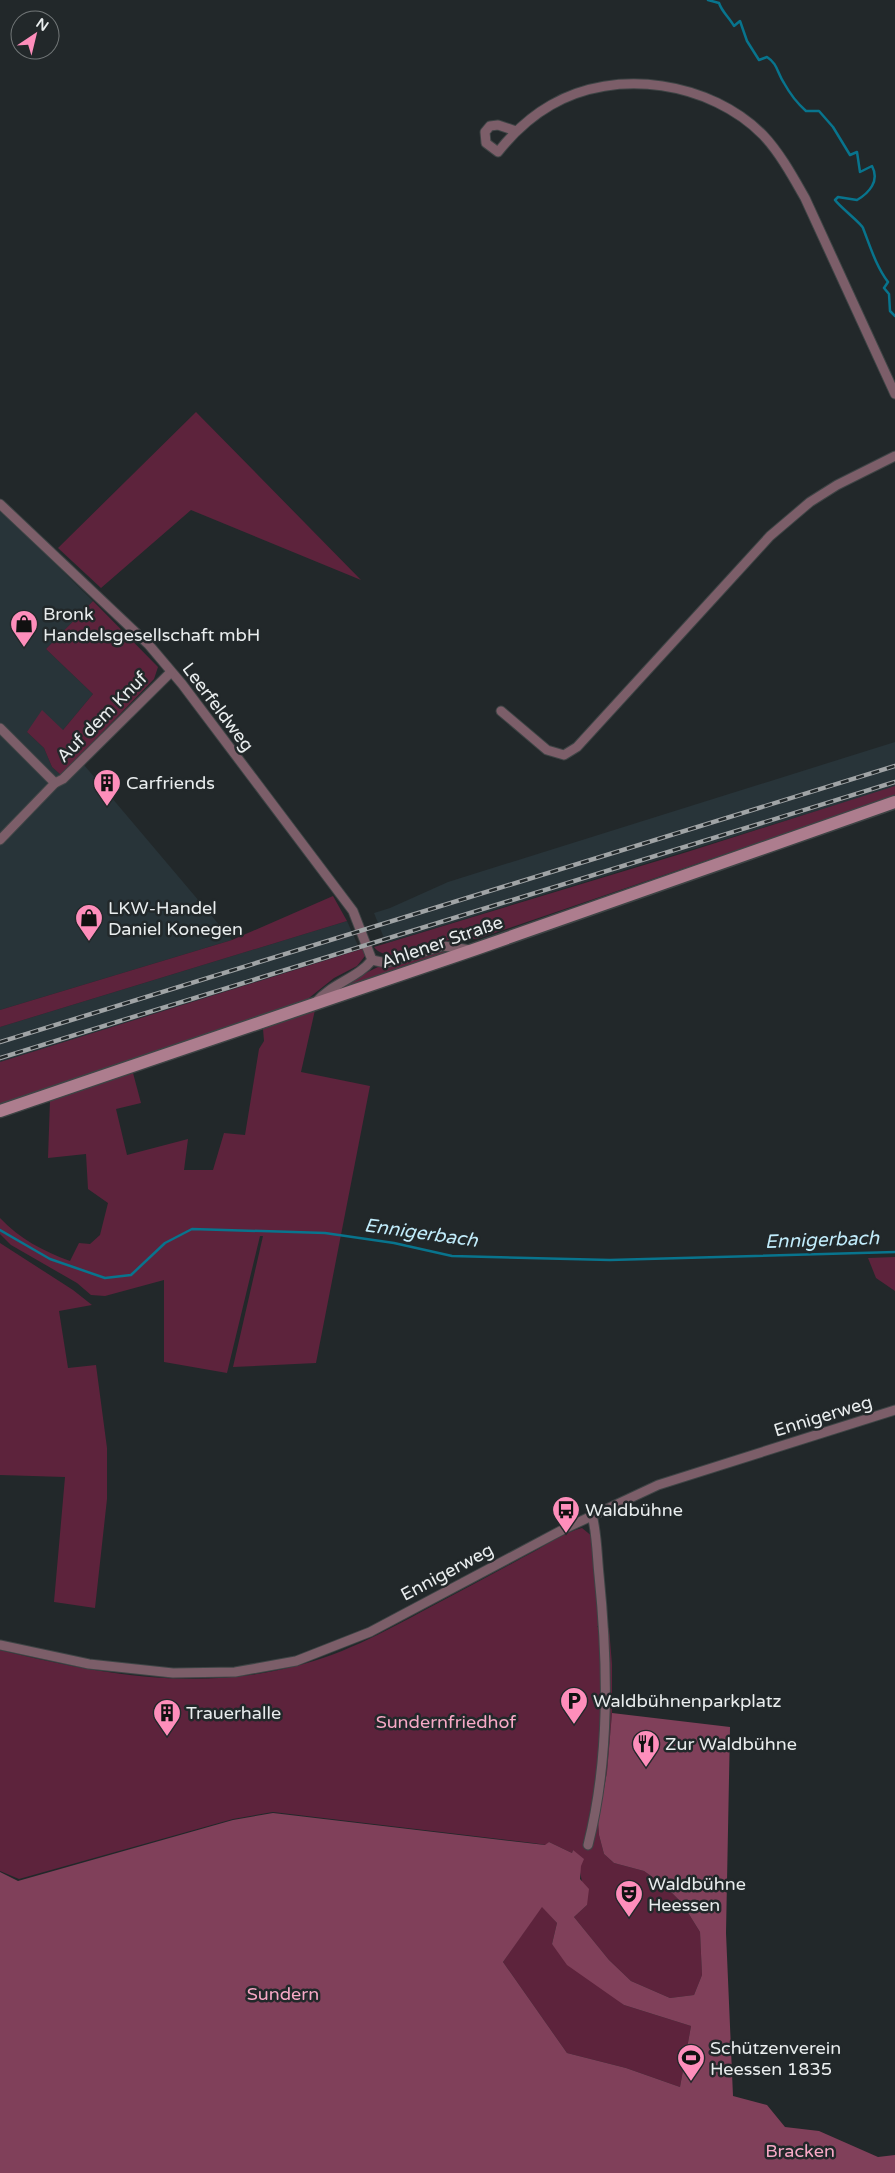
<svg xmlns="http://www.w3.org/2000/svg" width="895" height="2173" font-family="'Varela Round',sans-serif">
<style>
.built{fill:#283439}
.green{fill:#5d233c}
.forest{fill:#80405a;fill-rule:evenodd}
.lines{fill:none;stroke-linecap:round;stroke-linejoin:round}
.stream{stroke:#08748d;stroke-width:2.5}
.street-casing{stroke:#3e4445;stroke-width:11}
.secondary-casing{stroke:#3e4445;stroke-width:15}
.street{stroke:#7c5e69;stroke-width:9}
.secondary{stroke:#ad7d8e;stroke-width:12}
.rail-casing{stroke:#a0a4a6;stroke-width:4.5}
.rail{stroke:#22282a;stroke-width:2.5;stroke-dasharray:8;stroke-linecap:butt}
.labels{text-anchor:middle;dominant-baseline:central;stroke-width:5;stroke-linejoin:round;paint-order:stroke}
.poi-label{font-size:18px;fill:#e9edee;stroke:#22282a;text-anchor:start}
.street-label{font-size:18px;fill:#e9edee;stroke:#22282a}
.park-label{font-size:18px;fill:#f7a9c6;stroke:#22282a}
.water-label{font-size:19px;font-style:italic;fill:#c1ecfb;stroke:#22282a}
</style>
<rect width="100%" height="100%" fill="#22282a"/>
<g class="built">
<polygon points="0,509 93,601 46,649 93,694 63,730 27,732 44,748 52,767 60,774 84,765 232,940 0,1010"/>
<polygon points="895,742 895,787 386,943 374,913 390,908 448,882"/>
<polygon points="347,921 360,950 0,1062 0,1027"/>
</g>
<g class="green">
<polygon points="196,412 361,580 191,510 101,588 58,548"/>
<polygon points="93,601 158,667 154,679 61,775 52,767 44,748 27,732 42,710 63,730 93,694 46,649"/>
<path d="M895 786V796L477 939C469 939 460 938 453 939 432 943 389 967 374 947L687 852Z"/>
<polygon points="333,896 347,921 0,1027 0,1010 232,940"/>
<polygon points="365,948 365,956 357,966 334,978 304,1002 0,1105 0,1062"/>
<polygon points="444,949 457,951 334,993 335,988 378,967"/>
<path d="M315 1010 301 1072 370 1086 316 1363 233 1367 263 1236H260L227 1373 164 1362V1280L105 1296 91 1295 77 1283 11 1245 0 1234V1218C20 1239 43 1251 70 1261L79 1243 90 1244 100 1235 108 1203 88 1189 86 1154 48 1158 50 1100 133 1073 141 1103 116 1109 127 1155 188 1139 184 1170H213L224 1133 245 1135 259 1049 264 1041 263 1029Z"/>
<polygon points="0,1243 73,1290 92,1305 59,1311 68,1368 96,1365 107,1448 107,1499 95,1608 54,1602 65,1477 0,1475"/>
<polygon points="895,1257 895,1291 876,1278 868,1258"/>
<path d="M582 1528 593 1537 600 1623 597 1627 609 1628 612 1664V1713L607 1772 598 1821 599 1835 604 1854 614 1863 644 1871 665 1886 682 1903 700 1932 702 1975 694 1995 670 1998 631 1981 609 1960 574 1917 587 1905C582 1886 581 1868 573 1850L572 1853 549 1842 546 1845 533 1843 273 1812 233 1819 19 1879 0 1871V1650C98 1674 196 1692 296 1666 346 1654 393 1627 438 1603 470 1586 502 1569 535 1551 549 1543 566 1532 582 1528Z"/>
<polygon points="542,1906 557,1923 552,1944 624,2005 691,2026 680,2087 626,2068 567,2053 503,1962"/>
</g>
<path class="forest" d="M612 1713 730 1727 726 1933 733 2096 767 2105 785 2127 819 2131 878 2157 895 2155V2173H0V1872L18 1881 233 1820 273 1813 545 1845 549 1842 572 1853 573 1850 584 1859 581 1866 580 1879 589 1889 587 1905 574 1917 609 1960 631 1981 670 1998 694 1995 702 1975 700 1932 682 1903 665 1886 644 1871 614 1863 604 1854 599 1835 598 1821 607 1772ZM542 1907 557 1923 552 1944 567 1965 624 2005 691 2026 680 2087 626 2068 567 2053 503 1962Z"/>
<g class="lines">
<g class="stream">
<path d="M708 0 719 3C722 12 729 17 734 26L740 21 747 41 759 60 767 57C778 64 777 73 784 83 790 94 797 103 806 111H819L833 127 850 155 857 152 860 172 872 166C880 181 869 193 857 200L838 197 835 200C840 207 862 224 863 228 870 246 876 266 888 282L884 288 889 294 890 311 895 316"/>
<polyline points="0,1230 50,1259 105,1278 131,1275 165,1243 192,1229 325,1233 394,1243 452,1256 610,1260 895,1252"/>
</g>
<defs>
<g id="street">
<path d="M516 131 498 125 490 126 485 132 486 143 498 152C513 133 530 117 551 105 616 67 711 82 763 135 780 153 793 177 805 198L895 394"/>
<polyline points="0,504 149,645 182,684 353,911 372,960"/>
<polyline points="501,711 547,750 564,755 577,747 770,536 810,502 837,485 895,456"/>
<polyline points="0,728 55,783"/>
<polyline points="0,840 55,783 63,779 171,672"/>
<polyline points="372,960 386,963 443,946 471,950"/>
<path d="M315 1003C332 983 358 978 372 960"/>
<polyline points="0,1645 89,1664 173,1673 235,1672 296,1661 370,1632 564,1529 658,1485 895,1410"/>
<path d="M588 1845C610 1758 608 1664 599 1575 597 1556 597 1534 592 1515"/>
</g>
<polyline id="secondary" points="0,1111 473,950 895,802"/>
</defs>
<use href="#street" class="street-casing"/>
<use href="#secondary" class="secondary-casing"/>
<use href="#street" class="street"/>
<use href="#secondary" class="secondary"/>
<defs>
<g id="rail">
<polyline points="0,1042 895,766"/>
<polyline points="0,1058 895,782"/>
</g>
</defs>
<use href="#rail" class="rail-casing"/>
<use href="#rail" class="rail"/>
</g>
<defs>
<symbol id="shop-pin" viewBox="-11 -11 22 30"><path d="M0 17L-7.5 6A9.5 9.5 0 1 1 7.5 6Z" fill="#fe8ebb" stroke="#22282a"/><path d="M-5-2.5h2.3a2.7 3.5 0 0 1 5.4 0H5L5.5 6h-11ZM-1.5-2.5h3a1.5 2.3 0 0 0-3 0Z" fill="#111"/></symbol>
<symbol id="building-pin" viewBox="-11 -11 22 30"><path d="M0 17L-7.5 6A9.5 9.5 0 1 1 7.5 6Z" fill="#fe8ebb" stroke="#22282a"/><path d="M-4-6H4V6H1V3H-1V6H-4ZM-2.5-4.3h1.7v1.8h-1.7ZM.8-4.3h1.7v1.8H.8ZM-2.5-1h1.7V.8h-1.7ZM.8-1h1.7V.8H.8Z" fill="#111"/></symbol>
<symbol id="bus-pin" viewBox="-11 -11 22 30"><path d="M0 17L-7.5 6A9.5 9.5 0 1 1 7.5 6Z" fill="#fe8ebb" stroke="#22282a"/><path d="M-5-6H5V4H4V6H2V4H-2V6H-4V4H-5ZM-3.5-4V0h7V-4ZM-3.5 1.2v1.5H-2V1.2ZM2 1.2v1.5H3.5V1.2Z" fill="#111"/></symbol>
<symbol id="parking-pin" viewBox="-11 -11 22 30"><path d="M0 17L-7.5 6A9.5 9.5 0 1 1 7.5 6Z" fill="#fe8ebb" stroke="#22282a"/><path d="M-3.5-5.5H1a3.5 3.5 0 0 1 0 7H-1V5.5H-3.5ZM-1-3.4V-.6H.8a1.4 1.4 0 0 0 0-2.8Z" fill="#111"/></symbol>
<symbol id="restaurant-pin" viewBox="-11 -11 22 30"><path d="M0 17L-7.5 6A9.5 9.5 0 1 1 7.5 6Z" fill="#fe8ebb" stroke="#22282a"/><path d="M-5-6h1v4h1v-4h1v4h1v-4h1v5L-1.5 .5V6h-2V.5L-5-1ZM5-6V6H3V1.5H1.5Q1.5-4 5-6Z" fill="#111"/></symbol>
<symbol id="theatre-pin" viewBox="-11 -11 22 30"><path d="M0 17L-7.5 6A9.5 9.5 0 1 1 7.5 6Z" fill="#fe8ebb" stroke="#22282a"/><path d="M-5-5.5Q0-4 5-5.5V0Q5 5 0 6Q-5 5-5 0ZM-3.3-2.5H-1v1.5H-3.3ZM1-2.5H3.3v1.5H1ZM-2.8 1Q0 5.5 2.8 1Z" fill="#111"/></symbol>
<symbol id="stadium-pin" viewBox="-11 -11 22 30"><path d="M0 17L-7.5 6A9.5 9.5 0 1 1 7.5 6Z" fill="#fe8ebb" stroke="#22282a"/><path d="M0-5a6.5 5 0 1 0 0 10a6.5 5 0 1 0 0-10ZM-3.5-1.8h7v3.6h-7Z" fill="#111"/></symbol>
</defs>
<g fill-rule="evenodd">
<use href="#shop-pin" x="8" y="608" width="32" height="43"/>
<use href="#building-pin" x="91" y="767" width="32" height="43"/>
<use href="#shop-pin" x="73" y="902" width="32" height="43"/>
<use href="#bus-pin" x="550" y="1494" width="32" height="43"/>
<use href="#parking-pin" x="558" y="1685" width="32" height="43"/>
<use href="#building-pin" x="151" y="1697" width="32" height="43"/>
<use href="#restaurant-pin" x="630" y="1728" width="32" height="43"/>
<use href="#theatre-pin" x="613" y="1878" width="32" height="43"/>
<use href="#stadium-pin" x="675" y="2042" width="32" height="43"/>
</g>
<g class="labels">
<g class="poi-label">
<text x="43" y="614">Bronk<tspan x="43" dy="21">Handelsgesellschaft mbH</tspan></text>
<text x="126" y="783">Carfriends</text>
<text x="108" y="908">LKW-Handel<tspan x="108" dy="21">Daniel Konegen</tspan></text>
<text x="585" y="1510">Waldbühne</text>
<text x="593" y="1701">Waldbühnenparkplatz</text>
<text x="186" y="1713">Trauerhalle</text>
<text x="665" y="1744">Zur Waldbühne</text>
<text x="648" y="1884">Waldbühne<tspan x="648" dy="21">Heessen</tspan></text>
<text x="710" y="2048">Schützenverein<tspan x="710" dy="21">Heessen 1835</tspan></text>
</g>
<g class="street-label">
<text transform="translate(218 707) rotate(53)">Leerfeldweg</text>
<text transform="translate(102 717) rotate(-45)">Auf dem Knuf</text>
<text transform="translate(442 942) rotate(-19)">Ahlener Straße</text>
<text transform="translate(823 1416) rotate(-17)">Ennigerweg</text>
<text transform="translate(447 1572) rotate(-28)">Ennigerweg</text>
</g>
<g class="park-label">
<text x="446" y="1722">Sundernfriedhof</text>
<text x="283" y="1994">Sundern</text>
<text x="800" y="2151">Bracken</text>
</g>
<g class="water-label">
<text transform="translate(421 1233) rotate(8)">Ennigerbach</text>
<text transform="translate(822 1240) rotate(-2)">Ennigerbach</text>
</g>
</g>
<g transform="translate(35 35) rotate(35)"><circle r="24" fill="#22282a" stroke="#727778"/>
<path d="M0-4L9 19L0 12L-9 19Z" fill="#fe8ebb"/>
<text y="-8" font-size="14" font-weight="bold" text-anchor="middle" fill="#e9edee">N</text>
</g>
</svg>
